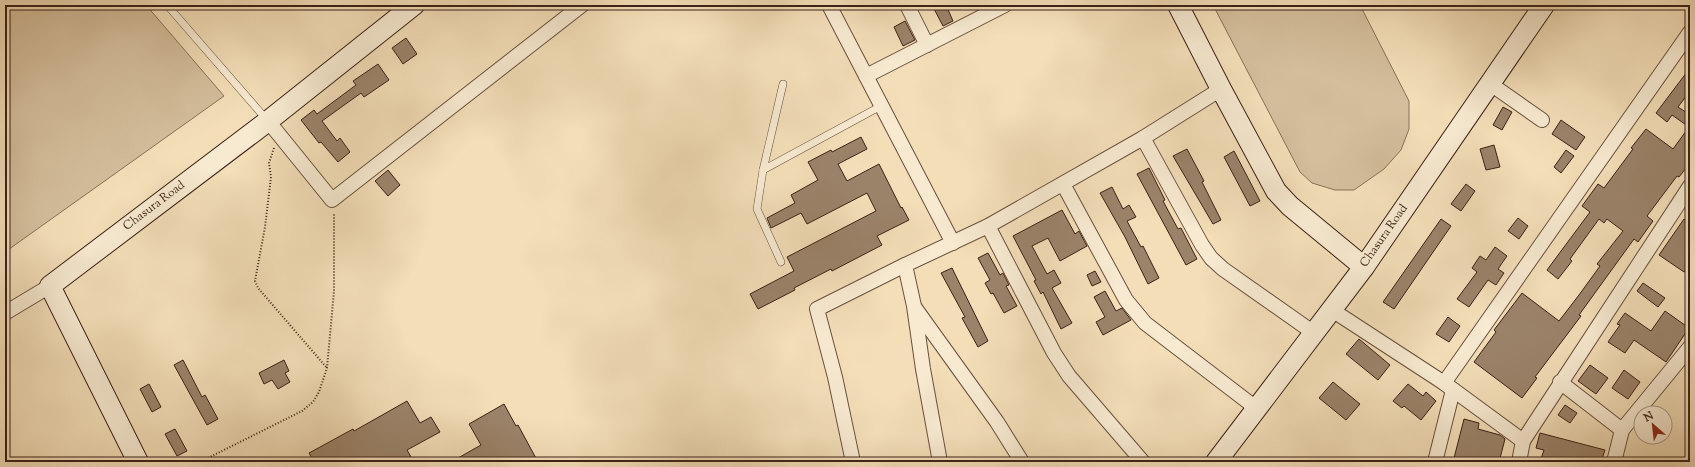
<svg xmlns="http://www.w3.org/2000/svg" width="1695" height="467" font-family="'Sorts Mill Goudy',serif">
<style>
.green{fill:#d4be9c;stroke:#887059}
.building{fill:#9b836a;stroke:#3c2116}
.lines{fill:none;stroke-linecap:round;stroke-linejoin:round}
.lane-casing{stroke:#6a503e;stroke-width:8}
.street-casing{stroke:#6a503e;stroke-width:16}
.secondary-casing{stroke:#3c2116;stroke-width:22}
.path{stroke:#3c2116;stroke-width:2;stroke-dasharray:1 2;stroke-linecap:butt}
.lane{stroke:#f7ead1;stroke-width:7}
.street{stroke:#f7ead1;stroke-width:14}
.secondary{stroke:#f7ead1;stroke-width:20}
.labels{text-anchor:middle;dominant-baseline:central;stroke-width:3;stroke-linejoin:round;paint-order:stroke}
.street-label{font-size:12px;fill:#3c2116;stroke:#f7ead1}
</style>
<rect width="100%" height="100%" fill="#f3deb8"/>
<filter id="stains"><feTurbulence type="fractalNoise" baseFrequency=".005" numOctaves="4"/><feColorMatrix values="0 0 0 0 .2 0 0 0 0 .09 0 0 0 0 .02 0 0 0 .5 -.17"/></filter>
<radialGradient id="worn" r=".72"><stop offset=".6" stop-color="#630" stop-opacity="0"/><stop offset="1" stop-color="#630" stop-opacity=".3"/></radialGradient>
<g class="green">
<polygon points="5,5 146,5 224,96 5,252"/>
<polygon points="1213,5 1360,5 1409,101 1409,129 1401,150 1384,169 1354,190 1335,190 1312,183 1300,172"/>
</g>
<g class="building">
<polygon points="932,5 946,5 953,21 943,26"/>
<polygon points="905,21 915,40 903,46 894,27"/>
<polygon points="406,38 417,54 403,64 392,48"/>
<polygon points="378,64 389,80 364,97 361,93 322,121 337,141 340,138 350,152 338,162 321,142 319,143 301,120 314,110 317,114 356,85 353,81"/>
<polygon points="1690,68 1690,91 1678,107 1690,115 1690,163 1679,177 1677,176 1647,216 1653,221 1638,242 1634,239 1579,315 1581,316 1535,377 1537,378 1522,398 1474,362 1496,332 1494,330 1522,293 1559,321 1579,295 1600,266 1597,264 1623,231 1607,219 1604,223 1599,219 1570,259 1572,261 1558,279 1547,270 1590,212 1582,206 1598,184 1604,188 1633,149 1631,148 1646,129 1673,149 1689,127 1672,115 1667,122 1656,113"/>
<polygon points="1503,107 1512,112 1502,130 1493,125"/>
<polygon points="1561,120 1585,137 1576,150 1552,134"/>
<polygon points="861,137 867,149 838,164 847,181 879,164 901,208 902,207 909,220 877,236 882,245 832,271 831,269 794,288 795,290 758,309 750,294 794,271 787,257 876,211 867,193 807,224 801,213 771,228 767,218 795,203 791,195 818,180 808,162 831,150 832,152"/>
<polygon points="1494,145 1500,167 1486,170 1480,149"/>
<polygon points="1187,149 1204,181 1202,182 1221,220 1213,224 1173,156"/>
<polygon points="1566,150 1574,156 1561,173 1554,167"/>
<polygon points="1234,151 1260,201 1250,206 1224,157"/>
<polygon points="1149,168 1165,200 1163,201 1178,229 1181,228 1197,259 1186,265 1137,174"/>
<polygon points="388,170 400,185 388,196 375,181"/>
<polygon points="1466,184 1475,191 1461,211 1451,204"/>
<polygon points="1112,187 1123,209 1129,205 1136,217 1127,221 1141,247 1143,246 1159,278 1148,284 1125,237 1100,193"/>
<polygon points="1062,210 1075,234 1079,231 1087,246 1060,261 1048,238 1032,246 1047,274 1054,270 1061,283 1052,288 1072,323 1061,329 1043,292 1041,294 1034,281 1036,280 1013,236"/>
<polygon points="1518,218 1528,226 1519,239 1508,231"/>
<polygon points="1441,219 1451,226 1394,309 1383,302"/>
<polygon points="1684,219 1690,223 1690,263 1684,272 1659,255"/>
<polygon points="1495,247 1507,256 1498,269 1504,273 1496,285 1488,280 1469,307 1457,299 1477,272 1472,268 1480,256 1486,260"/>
<polygon points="988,253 1000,275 1003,273 1009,285 1006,286 1017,306 1004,313 993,293 991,294 985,283 990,280 978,258"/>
<polygon points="952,268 988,341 978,347 962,318 965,317 941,273"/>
<polygon points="1095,271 1101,282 1092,286 1087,275"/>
<polygon points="1643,283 1665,298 1658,307 1637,291"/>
<polygon points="1105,291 1116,311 1122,308 1131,320 1103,335 1096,322 1105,317 1094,297"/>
<polygon points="1665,311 1689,328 1666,362 1634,340 1625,353 1608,342 1620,325 1617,324 1625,313 1651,331"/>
<polygon points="1448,317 1460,326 1449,342 1436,334"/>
<polygon points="1359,339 1390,365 1378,380 1346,354"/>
<polygon points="183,360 202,397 205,395 218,419 207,425 174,365"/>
<polygon points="284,360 289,371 285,373 290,382 278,389 272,380 264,384 259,373"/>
<polygon points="1590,365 1608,378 1596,394 1578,381"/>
<polygon points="1624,370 1640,382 1628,399 1612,388"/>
<polygon points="1333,382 1360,404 1346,420 1319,398"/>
<polygon points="149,384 161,407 152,412 140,389"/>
<polygon points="1408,384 1423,396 1426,392 1436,401 1421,420 1404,406 1402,408 1393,401"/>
<polygon points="407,401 420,423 431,417 440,432 407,450 414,462 314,462 309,453 353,429 354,431"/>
<polygon points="504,404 516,426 518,425 538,462 451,462 481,445 469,424"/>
<polygon points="1565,405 1577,413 1570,423 1558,415"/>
<polygon points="1464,419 1479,423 1478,429 1500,435 1505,439 1499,462 1481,462 1472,460 1471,462 1453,462"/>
<polygon points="175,429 187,451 177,456 165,434"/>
<polygon points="1540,433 1605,450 1601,462 1540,462 1544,450 1536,448"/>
</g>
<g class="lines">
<defs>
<g id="lane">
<polyline points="167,5 267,120"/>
<polyline points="763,170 881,106"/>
<polyline points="781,262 757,209 763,170 783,84"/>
</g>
<g id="street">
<polyline points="829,5 953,243"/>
<polyline points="907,5 927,45"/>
<polyline points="866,76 1005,5"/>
<polyline points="1489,83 1542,120"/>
<polyline points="268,121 332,200 582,5"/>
<polyline points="1143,138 1202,245 1211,258 1223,269 1314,333"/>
<polyline points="1063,184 1126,300 1145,323 1256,408"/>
<polyline points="988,226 1054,353 1069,376 1143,462"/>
<polyline points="915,308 997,422 1022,462"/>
<polyline points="1332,310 1444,383 1523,441 1690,186"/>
<polyline points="5,313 50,286"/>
<polyline points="1560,382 1622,430 1690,347"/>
<polyline points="1444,383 1690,32"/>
<polyline points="853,462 835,377 817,309 905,265"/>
<polyline points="940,462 923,369 914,306 905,265 988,226 1143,138 1221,89"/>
<polyline points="1435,462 1453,390"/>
<polyline points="1519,462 1523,441"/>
<polyline points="1614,462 1622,430"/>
</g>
<g id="secondary">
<polyline points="1178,5 1221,89 1276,191 1290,206 1364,267"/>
<polyline points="138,462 50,286 268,121 414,5"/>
<polyline points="1216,462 1364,267 1544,5"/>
</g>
</defs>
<use href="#lane" class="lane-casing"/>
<use href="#street" class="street-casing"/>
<use href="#secondary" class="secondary-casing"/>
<g class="path">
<polyline points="274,148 269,163 271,177 265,227 255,281 258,288 327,368"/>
<polyline points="200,462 302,411 313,402 319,392 327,368 334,291 334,213"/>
</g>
<use href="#lane" class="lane"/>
<use href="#street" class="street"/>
<use href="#secondary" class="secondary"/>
</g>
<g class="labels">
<g class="street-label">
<text transform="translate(154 206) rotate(-37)">Chasura Road</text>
<text transform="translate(1384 236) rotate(-55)">Chasura Road</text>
</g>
</g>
<rect width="1695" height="467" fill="none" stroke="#f3deb8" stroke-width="20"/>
<rect x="6" y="6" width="1683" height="455" fill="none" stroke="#3c2116" stroke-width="2"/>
<rect x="10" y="10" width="1675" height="447" fill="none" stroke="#3c2116"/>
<g transform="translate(1653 425) rotate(332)"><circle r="19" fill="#f7ead1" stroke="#ac9a86"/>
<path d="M0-3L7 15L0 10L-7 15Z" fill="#8f2418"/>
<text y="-6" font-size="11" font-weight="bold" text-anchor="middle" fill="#3c2116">N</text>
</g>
<rect width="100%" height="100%" filter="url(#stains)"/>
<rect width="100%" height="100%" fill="url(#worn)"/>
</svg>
